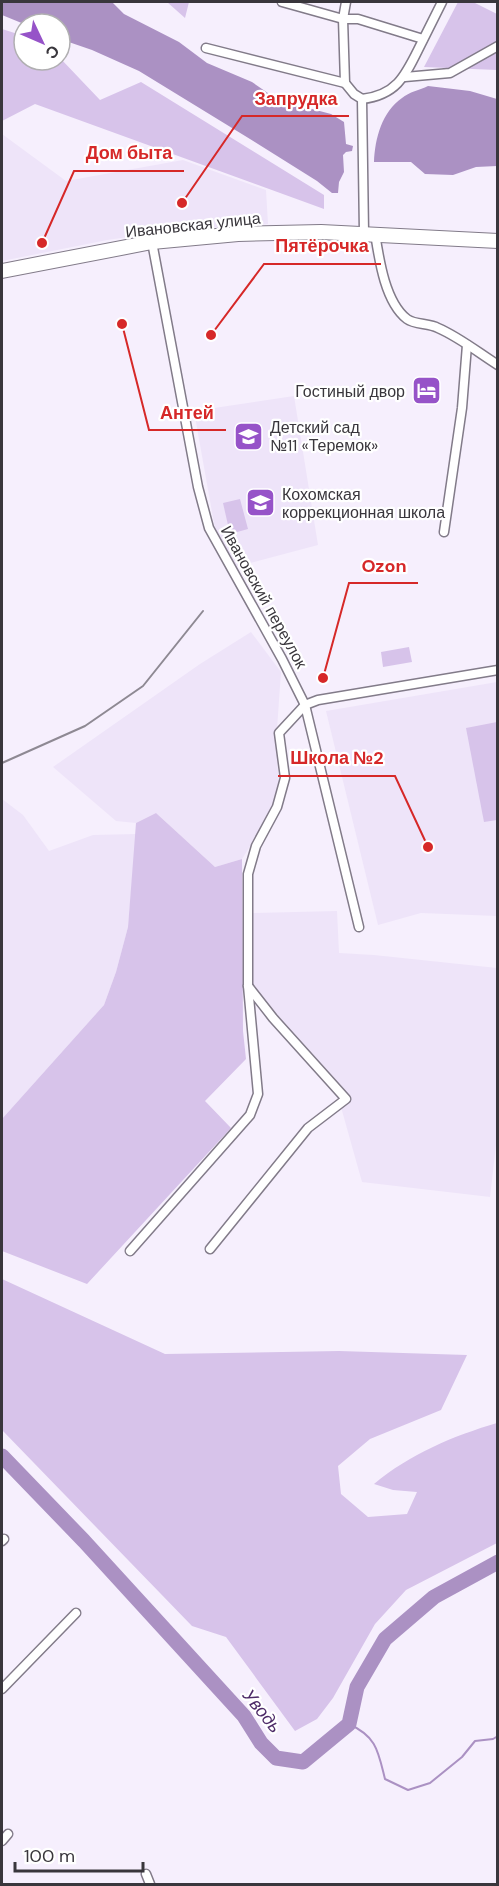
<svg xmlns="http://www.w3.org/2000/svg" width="499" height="1886" font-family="'DM Sans',sans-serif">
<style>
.built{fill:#eee4f9}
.green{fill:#d7c3ea}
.water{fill:#ab91c3}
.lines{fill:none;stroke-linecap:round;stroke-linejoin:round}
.stream{stroke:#ab91c3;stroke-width:2}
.river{stroke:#ab91c3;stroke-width:15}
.street-casing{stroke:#827b89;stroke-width:11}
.primary-casing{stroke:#827b89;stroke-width:16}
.street{stroke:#fff;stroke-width:8}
.primary{stroke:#fff;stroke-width:14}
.rail{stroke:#8e8993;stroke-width:2}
.labels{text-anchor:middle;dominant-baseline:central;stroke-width:4.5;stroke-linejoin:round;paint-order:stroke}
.street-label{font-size:16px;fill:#39363c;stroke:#fff}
.poi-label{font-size:16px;fill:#39363c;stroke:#fff;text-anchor:start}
.water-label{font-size:18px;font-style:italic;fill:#4d2a68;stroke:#fff}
.leader{fill:none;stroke:#d62828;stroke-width:2}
.callout-dot{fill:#d62828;stroke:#fff;stroke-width:2}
.callout-label{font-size:18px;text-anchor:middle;font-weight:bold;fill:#d62828;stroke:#fff;stroke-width:4.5;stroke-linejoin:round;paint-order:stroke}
</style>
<rect width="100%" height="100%" fill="#f6effd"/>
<g class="built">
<polygon points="2,134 66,181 183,160 266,190 268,224 179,230 107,240 2,261"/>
<polygon points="294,396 318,545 235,567 215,529 194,411"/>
<polygon points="251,632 281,672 276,743 279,785 269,816 242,859 215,867 156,813 136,823 116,821 53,767 200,664"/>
<polygon points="497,682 497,916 421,913 378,925 326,711"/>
<polygon points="2,799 23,815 49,851 93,835 136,834 128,927 116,972 104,1005 2,1119"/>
<polygon points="337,911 339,953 374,955 497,968 498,1128 490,1197 362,1182 339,1100 261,1008 252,984 252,913"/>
</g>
<g class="green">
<polygon points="167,2 189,2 185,18"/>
<polygon points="458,2 473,2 497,14 497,70 424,67"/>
<polygon points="2,29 24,36 24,60 60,60 60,58 100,100 141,82 324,195 324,209 35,104 2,121"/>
<polygon points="240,499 248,529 230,534 223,503"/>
<polygon points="409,647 412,662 383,667 381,652"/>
<polygon points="497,722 497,820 484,822 466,728"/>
<polygon points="156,813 215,867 242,859 243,1031 246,1059 205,1101 231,1128 87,1284 2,1251 2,1119 104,1005 116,972 128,927 136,823"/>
<path d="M2 1279 165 1354 339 1351 467 1355 441 1410 370 1439 338 1466 341 1494 368 1517 407 1514 417 1492 393 1490 374 1484C410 1454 453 1436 497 1423V1543L406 1590 375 1624 333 1698 317 1719 295 1731 226 1637 192 1626 2 1430Z"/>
</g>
<g class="water">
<polygon points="2,2 112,2 124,14 179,42 207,63 252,82 278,100 331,114 344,122 346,144 353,146 352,151 346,152 343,155 344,172 339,182 338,193 332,193 317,181 250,139 139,71 92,50 60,39 60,24 24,24 2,15"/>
<path d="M428 86 470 91 497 99V166L476 167 453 175 425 174 411 162H374C375 138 382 112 402 98 409 92 420 90 428 86Z"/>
</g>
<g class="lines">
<path class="stream" d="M349 1724C377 1737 378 1751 385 1779L408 1790 430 1783 462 1757 475 1741 493 1739 498 1736"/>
<polyline class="river" points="2,1456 84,1541 244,1716 261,1743 276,1758 303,1762 349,1724 357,1687 385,1639 434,1597 498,1562"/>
<defs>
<g id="street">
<polyline points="282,2 343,19 358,19 423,39"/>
<polyline points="346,2 343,19 345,83 354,94 362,99 364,233"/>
<polyline points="206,48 345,83"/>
<polyline points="405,77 450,73 498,46"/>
<path d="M362 99C398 95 406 74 421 44 428 30 435 16 442 2"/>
<path d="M375 233C379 259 385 302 407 319 415 325 429 323 438 328 459 337 479 353 498 365"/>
<polyline points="152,242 198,487 209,528 282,659 305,705 359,927"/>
<polyline points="444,532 462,408 467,345"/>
<polyline points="210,1249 308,1128 346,1099 273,1018 248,986"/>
<polyline points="130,1251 250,1115 258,1094 248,986 248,874 256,846 277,807 285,778 279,733 305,705 318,700 498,670"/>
<polyline points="2,1541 4,1539"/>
<polyline points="2,1689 76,1613"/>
<polyline points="2,1841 8,1834"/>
<polyline points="146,1874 150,1884"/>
</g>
<polyline id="primary" points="2,271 152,242 238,234 321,232 498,241"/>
</defs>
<use href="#street" class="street-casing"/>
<use href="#primary" class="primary-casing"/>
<use href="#street" class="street"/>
<use href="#primary" class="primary"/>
<polyline class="rail" points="2,763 85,726 143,686 203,611"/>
</g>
<defs>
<symbol id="hotel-square" viewBox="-11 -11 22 22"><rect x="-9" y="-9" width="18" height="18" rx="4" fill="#9653c8" stroke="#fff"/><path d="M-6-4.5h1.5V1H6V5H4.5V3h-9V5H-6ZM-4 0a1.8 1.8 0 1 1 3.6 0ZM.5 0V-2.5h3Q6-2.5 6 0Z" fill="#fff"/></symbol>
<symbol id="school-square" viewBox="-11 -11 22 22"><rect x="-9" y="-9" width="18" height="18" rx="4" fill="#9653c8" stroke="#fff"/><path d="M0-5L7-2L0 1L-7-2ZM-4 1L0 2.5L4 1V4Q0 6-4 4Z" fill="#fff"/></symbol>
</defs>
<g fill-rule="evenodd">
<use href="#hotel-square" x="410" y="374" width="33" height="33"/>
<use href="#school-square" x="232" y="420" width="33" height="33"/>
<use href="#school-square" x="244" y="486" width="33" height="33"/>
</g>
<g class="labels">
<g class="street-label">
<text transform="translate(193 225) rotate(-6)">Ивановская улица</text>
<text transform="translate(264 597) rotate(61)">Ивановский переулок</text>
</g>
<g class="poi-label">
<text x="405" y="391" text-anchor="end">Гостиный двор</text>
<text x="270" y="427">Детский сад<tspan x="270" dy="18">№11 «Теремок»</tspan></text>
<text x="282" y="494">Кохомская<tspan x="282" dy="18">коррекционная школа</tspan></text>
</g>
<g class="water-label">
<text transform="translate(262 1711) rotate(51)">Уводь</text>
</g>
</g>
<path class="leader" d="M182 203L242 116H349M42 243L74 171H184M211 335L264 264H381M122 324L149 430H226M323 678L349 583H418M428 847L395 776H278"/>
<g class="callout-dot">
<circle cx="182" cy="203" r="6"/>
<circle cx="42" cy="243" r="6"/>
<circle cx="211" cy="335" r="6"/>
<circle cx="122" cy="324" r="6"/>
<circle cx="323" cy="678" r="6"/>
<circle cx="428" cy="847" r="6"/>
</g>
<g class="callout-label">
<text x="296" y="105">Запрудка</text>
<text x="129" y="159">Дом быта</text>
<text x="322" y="252">Пятёрочка</text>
<text x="187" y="419">Антей</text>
<text x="384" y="572">Ozon</text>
<text x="337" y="764">Школа №2</text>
</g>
<rect width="499" height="1886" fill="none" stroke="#39363c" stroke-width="6"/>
<g transform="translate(42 42) rotate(134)"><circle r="28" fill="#ffffff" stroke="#b0afb1" stroke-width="1.5"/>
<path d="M0-4.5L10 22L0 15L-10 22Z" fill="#9653c8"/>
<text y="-9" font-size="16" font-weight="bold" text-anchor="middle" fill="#39363c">С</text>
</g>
<path d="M15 1862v9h128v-9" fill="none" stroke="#39363c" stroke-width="3"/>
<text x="24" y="1862" font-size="18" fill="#39363c" stroke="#ffffff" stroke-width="4.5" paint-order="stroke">100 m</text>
</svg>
